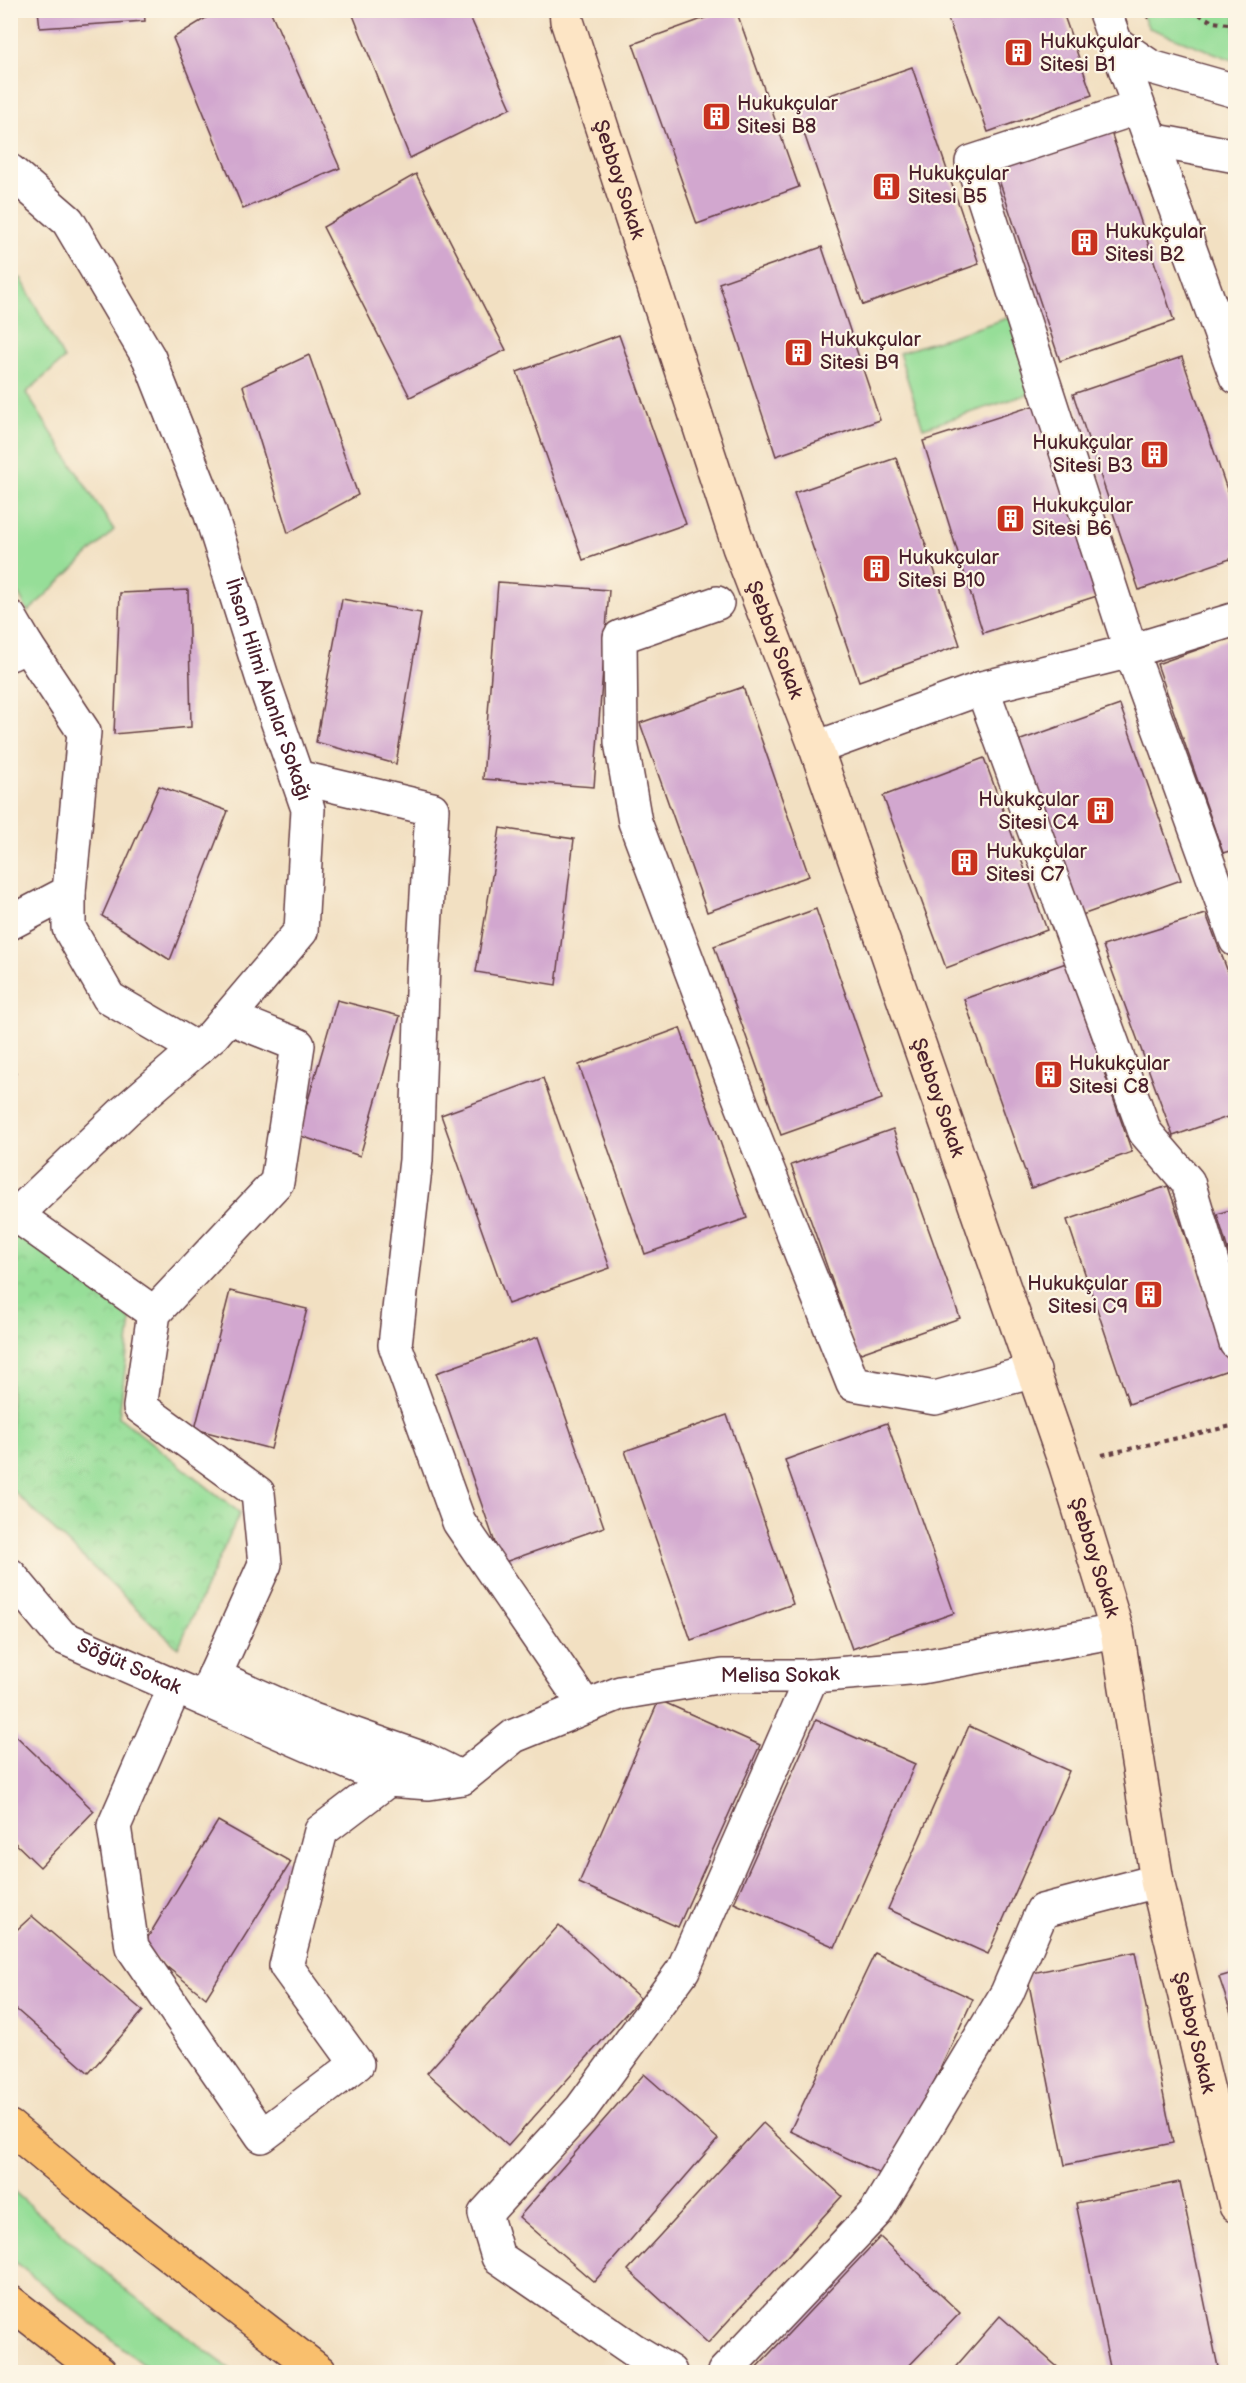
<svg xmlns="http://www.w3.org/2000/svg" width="1246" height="2383" font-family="'Balsamiq Sans',sans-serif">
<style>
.green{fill:#96de98;stroke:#707e62;stroke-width:1.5}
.park{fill:url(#park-crowns);stroke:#707e62;stroke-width:1.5}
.building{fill:#d2a7cf}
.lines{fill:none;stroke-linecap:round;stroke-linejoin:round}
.street-casing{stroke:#633c42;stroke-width:36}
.secondary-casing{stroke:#633c42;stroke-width:36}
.highway-casing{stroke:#633c42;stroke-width:36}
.path{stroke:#633c42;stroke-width:4;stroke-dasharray:4.5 4.5;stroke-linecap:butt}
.street{stroke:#fff;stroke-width:33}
.secondary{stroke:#fde5c5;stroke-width:33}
.highway{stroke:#f9bf6d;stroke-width:33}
.labels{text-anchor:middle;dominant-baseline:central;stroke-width:4.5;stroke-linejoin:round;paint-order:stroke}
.poi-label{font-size:20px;fill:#4a1f2b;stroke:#fcf5e5;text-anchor:start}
.street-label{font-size:20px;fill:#4a1f2b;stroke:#fcf5e5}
</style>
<defs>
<pattern id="park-crowns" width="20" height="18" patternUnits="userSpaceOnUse" patternTransform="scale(1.5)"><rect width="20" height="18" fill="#96de98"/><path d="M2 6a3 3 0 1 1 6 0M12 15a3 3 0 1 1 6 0" fill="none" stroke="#83be83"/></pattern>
</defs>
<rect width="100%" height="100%" fill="#fcf5e5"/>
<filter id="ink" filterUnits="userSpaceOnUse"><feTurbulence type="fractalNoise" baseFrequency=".0167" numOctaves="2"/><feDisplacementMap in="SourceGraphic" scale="12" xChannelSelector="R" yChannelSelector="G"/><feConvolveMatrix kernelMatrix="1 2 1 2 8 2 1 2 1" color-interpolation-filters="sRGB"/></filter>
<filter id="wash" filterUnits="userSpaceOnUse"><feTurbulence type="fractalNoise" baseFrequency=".008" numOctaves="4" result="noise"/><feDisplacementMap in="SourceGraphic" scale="24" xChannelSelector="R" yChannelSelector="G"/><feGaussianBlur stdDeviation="1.35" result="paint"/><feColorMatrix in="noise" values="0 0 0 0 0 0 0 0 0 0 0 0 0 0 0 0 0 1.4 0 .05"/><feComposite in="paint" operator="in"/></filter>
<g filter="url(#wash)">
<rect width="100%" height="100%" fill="#f2e0c2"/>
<g class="green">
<polygon points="1140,11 1235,11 1235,61 1149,28"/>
<polygon points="21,278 64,359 26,393 114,530 28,612 10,578 10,283"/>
<polygon points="1020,314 1044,389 923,428 899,353"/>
<polygon points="10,2188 126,2290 234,2372 153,2372 11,2259"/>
</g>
<polygon class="park" points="16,1230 131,1320 119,1417 240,1513 178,1648 11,1489 10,1238"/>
<g id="blocks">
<g class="building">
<polygon points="38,10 144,10 145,21 40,28"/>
<polygon points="219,10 270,10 340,168 243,209 173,38"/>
<polygon points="351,10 467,10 511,108 410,158"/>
<polygon points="727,10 736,10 799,187 697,224 633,44"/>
<polygon points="945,10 1062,10 1092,95 988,132"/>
<polygon points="912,67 979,264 863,305 795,107"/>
<polygon points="1109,126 1174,321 1060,361 994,165"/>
<polygon points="416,174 506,350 410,397 323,227"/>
<polygon points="822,247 880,420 776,456 719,283"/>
<polygon points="619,335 686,524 583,560 517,372"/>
<polygon points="309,355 358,495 288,533 243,386"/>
<polygon points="1182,357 1236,516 1236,557 1139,590 1073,394"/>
<polygon points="1039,404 1100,595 983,633 923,441"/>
<polygon points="896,458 960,645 859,681 794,493"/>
<polygon points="498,582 609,590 594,787 483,779"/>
<polygon points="188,590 191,727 114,734 120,593"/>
<polygon points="342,599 421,613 396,764 316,742"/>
<polygon points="1236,636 1236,849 1223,853 1157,664"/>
<polygon points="743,687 809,876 707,912 640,723"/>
<polygon points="1120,705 1181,880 1079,916 1018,741"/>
<polygon points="984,758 1047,930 946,968 883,796"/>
<polygon points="159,786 228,811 170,960 102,916"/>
<polygon points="500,828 574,839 556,985 476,972"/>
<polygon points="816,909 882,1099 781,1135 714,946"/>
<polygon points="1206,914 1236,993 1236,1114 1173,1136 1103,946"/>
<polygon points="1066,963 1132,1152 1031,1188 964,999"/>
<polygon points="337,1000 400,1016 360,1156 298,1135"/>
<polygon points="680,1028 747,1218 645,1254 579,1065"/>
<polygon points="10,1063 16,1073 10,1076"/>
<polygon points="543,1078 610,1268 508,1304 441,1115"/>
<polygon points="893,1129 960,1318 858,1354 791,1165"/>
<polygon points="1168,1186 1231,1369 1129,1404 1067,1220"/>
<polygon points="1236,1208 1236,1272 1235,1273 1217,1214"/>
<polygon points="230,1291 307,1309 271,1449 195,1429"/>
<polygon points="538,1337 604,1527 502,1563 436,1373"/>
<polygon points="727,1415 793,1604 691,1640 625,1451"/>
<polygon points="887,1423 954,1613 852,1649 785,1460"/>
<polygon points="659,1700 760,1745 678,1927 579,1883"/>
<polygon points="816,1720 915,1764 835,1947 734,1903"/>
<polygon points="969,1726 1069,1771 988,1954 888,1909"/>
<polygon points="10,1730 94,1811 40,1867 10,1838"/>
<polygon points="218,1821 291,1862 206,1998 142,1947"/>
<polygon points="32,1916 143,2011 89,2073 10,2004 10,1936"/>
<polygon points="559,1925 640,1998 508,2146 427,2073"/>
<polygon points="1135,1952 1173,2143 1065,2165 1027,1974"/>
<polygon points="875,1953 973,1999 889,2178 790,2131"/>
<polygon points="1236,1972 1236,2025 1235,2025 1219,1977"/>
<polygon points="644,2074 718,2139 594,2282 519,2217"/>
<polygon points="763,2123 842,2196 708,2343 628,2270"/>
<polygon points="1180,2182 1219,2372 1111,2372 1076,2203"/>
<polygon points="880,2237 960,2313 903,2372 752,2372"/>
<polygon points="1000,2316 1063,2372 951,2372"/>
</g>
</g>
</g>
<g filter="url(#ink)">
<use href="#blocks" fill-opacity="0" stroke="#633c42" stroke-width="1.5"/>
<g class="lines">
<defs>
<g id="street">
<polyline points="1104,10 1236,377"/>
<polyline points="1117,44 1151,67 1236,91"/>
<polyline points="1137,108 972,162 1131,651 1236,940"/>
<polyline points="1151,140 1236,156"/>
<path id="s1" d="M10 171 68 221 149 358 210 512 263 680 308 809 301 931 213 1035 125 1111 10 1221"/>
<polyline points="717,603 620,637 621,742 635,822 742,1105 853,1384 935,1398 1034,1371"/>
<polyline points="10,617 27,646"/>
<polyline points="10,654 27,646 84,732 69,892 10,923"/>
<polyline points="982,688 1145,1132 1188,1182 1236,1343"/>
<polyline points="816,748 982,688 1131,651 1236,619"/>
<polyline points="297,777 432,809 423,964 416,1160 395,1345 459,1522 586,1707"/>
<polyline points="69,892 69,928 109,998 197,1049"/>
<polyline points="16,1215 154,1313"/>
<path id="s2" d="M10 1575 62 1637 388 1780 429 1783 462 1778 514 1736 620 1693 723 1676H812L921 1667 1117 1631"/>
<polyline points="214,1676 313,1720 424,1759 462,1778"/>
<polyline points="175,1687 114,1826 132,1947 262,2136 357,2064 286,1966 321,1831 388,1780"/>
<polyline points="204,1699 265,1564 258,1493 140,1407 154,1313 277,1182 298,1045 228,1017"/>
<polyline points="670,2372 635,2351 498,2257 485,2214 581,2109 683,1970 812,1676"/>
<polyline points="724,2372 876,2212 1007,1993 1042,1911 1157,1881"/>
</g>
<g id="secondary">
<path id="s3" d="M566 10 567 21 739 547 816 748 1065 1463 1117 1631 1157 1881 1236 2206"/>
</g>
<g id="highway">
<polyline points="10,2127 83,2188 320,2372"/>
<polyline points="10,2302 100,2372"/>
</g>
</defs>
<use href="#street" class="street-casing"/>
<use href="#secondary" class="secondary-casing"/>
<use href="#highway" class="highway-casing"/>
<g class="path">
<polyline points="1191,10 1213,22 1236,25"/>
<polyline points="1146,14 1148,17 1156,10"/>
<polyline points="1102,1455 1236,1425"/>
</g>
<use href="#street" class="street"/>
<use href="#secondary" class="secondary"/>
<use href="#highway" class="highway"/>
</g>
</g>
<defs>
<symbol id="building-square" viewBox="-11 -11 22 22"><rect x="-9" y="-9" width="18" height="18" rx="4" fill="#c8321e" stroke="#fcf5e5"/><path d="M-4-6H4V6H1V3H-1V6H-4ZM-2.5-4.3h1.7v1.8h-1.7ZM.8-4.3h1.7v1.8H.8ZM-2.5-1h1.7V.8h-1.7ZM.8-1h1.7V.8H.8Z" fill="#fff"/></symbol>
</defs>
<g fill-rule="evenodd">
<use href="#building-square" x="1002" y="36" width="33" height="33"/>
<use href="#building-square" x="700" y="100" width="33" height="33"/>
<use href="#building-square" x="870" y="170" width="33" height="33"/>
<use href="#building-square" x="1068" y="226" width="33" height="33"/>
<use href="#building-square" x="782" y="336" width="33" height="33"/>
<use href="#building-square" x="1138" y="438" width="33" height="33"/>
<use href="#building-square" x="994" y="502" width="33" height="33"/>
<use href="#building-square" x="860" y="552" width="33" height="33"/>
<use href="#building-square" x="1084" y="794" width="33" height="33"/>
<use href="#building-square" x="948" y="846" width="33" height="33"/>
<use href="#building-square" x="1032" y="1058" width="33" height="33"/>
<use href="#building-square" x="1132" y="1278" width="33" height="33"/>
</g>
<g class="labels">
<g class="poi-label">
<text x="1040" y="42">Hukukçular<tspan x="1040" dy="23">Sitesi B1</tspan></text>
<text x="737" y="104">Hukukçular<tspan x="737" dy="23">Sitesi B8</tspan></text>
<text x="908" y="174">Hukukçular<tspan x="908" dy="23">Sitesi B5</tspan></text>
<text x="1105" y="232">Hukukçular<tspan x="1105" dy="23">Sitesi B2</tspan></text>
<text x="820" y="340">Hukukçular<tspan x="820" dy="23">Sitesi B9</tspan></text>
<text x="1133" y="443" text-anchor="end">Hukukçular<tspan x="1133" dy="23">Sitesi B3</tspan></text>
<text x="1032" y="506">Hukukçular<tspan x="1032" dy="23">Sitesi B6</tspan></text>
<text x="898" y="558">Hukukçular<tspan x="898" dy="23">Sitesi B10</tspan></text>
<text x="1079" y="800" text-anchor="end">Hukukçular<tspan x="1079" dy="23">Sitesi C4</tspan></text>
<text x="986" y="852">Hukukçular<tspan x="986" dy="23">Sitesi C7</tspan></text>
<text x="1069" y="1064">Hukukçular<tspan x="1069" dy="23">Sitesi C8</tspan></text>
<text x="1128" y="1284" text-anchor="end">Hukukçular<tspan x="1128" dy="23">Sitesi C9</tspan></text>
</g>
<g class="street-label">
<text stroke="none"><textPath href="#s3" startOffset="178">Şebboy Sokak</textPath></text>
<text stroke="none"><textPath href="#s3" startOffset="664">Şebboy Sokak</textPath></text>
<text stroke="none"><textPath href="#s1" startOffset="588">İhsan Hilmi Alanlar Sokağı</textPath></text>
<text stroke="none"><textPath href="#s3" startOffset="1150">Şebboy Sokak</textPath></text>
<text stroke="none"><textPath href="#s3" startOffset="1636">Şebboy Sokak</textPath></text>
<text stroke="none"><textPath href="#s2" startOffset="154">Söğüt Sokak</textPath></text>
<text stroke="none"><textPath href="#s2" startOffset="854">Melisa Sokak</textPath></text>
<text stroke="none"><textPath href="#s3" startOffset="2122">Şebboy Sokak</textPath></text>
</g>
</g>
<rect width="1246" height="2383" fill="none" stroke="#fcf5e5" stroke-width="36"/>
</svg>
